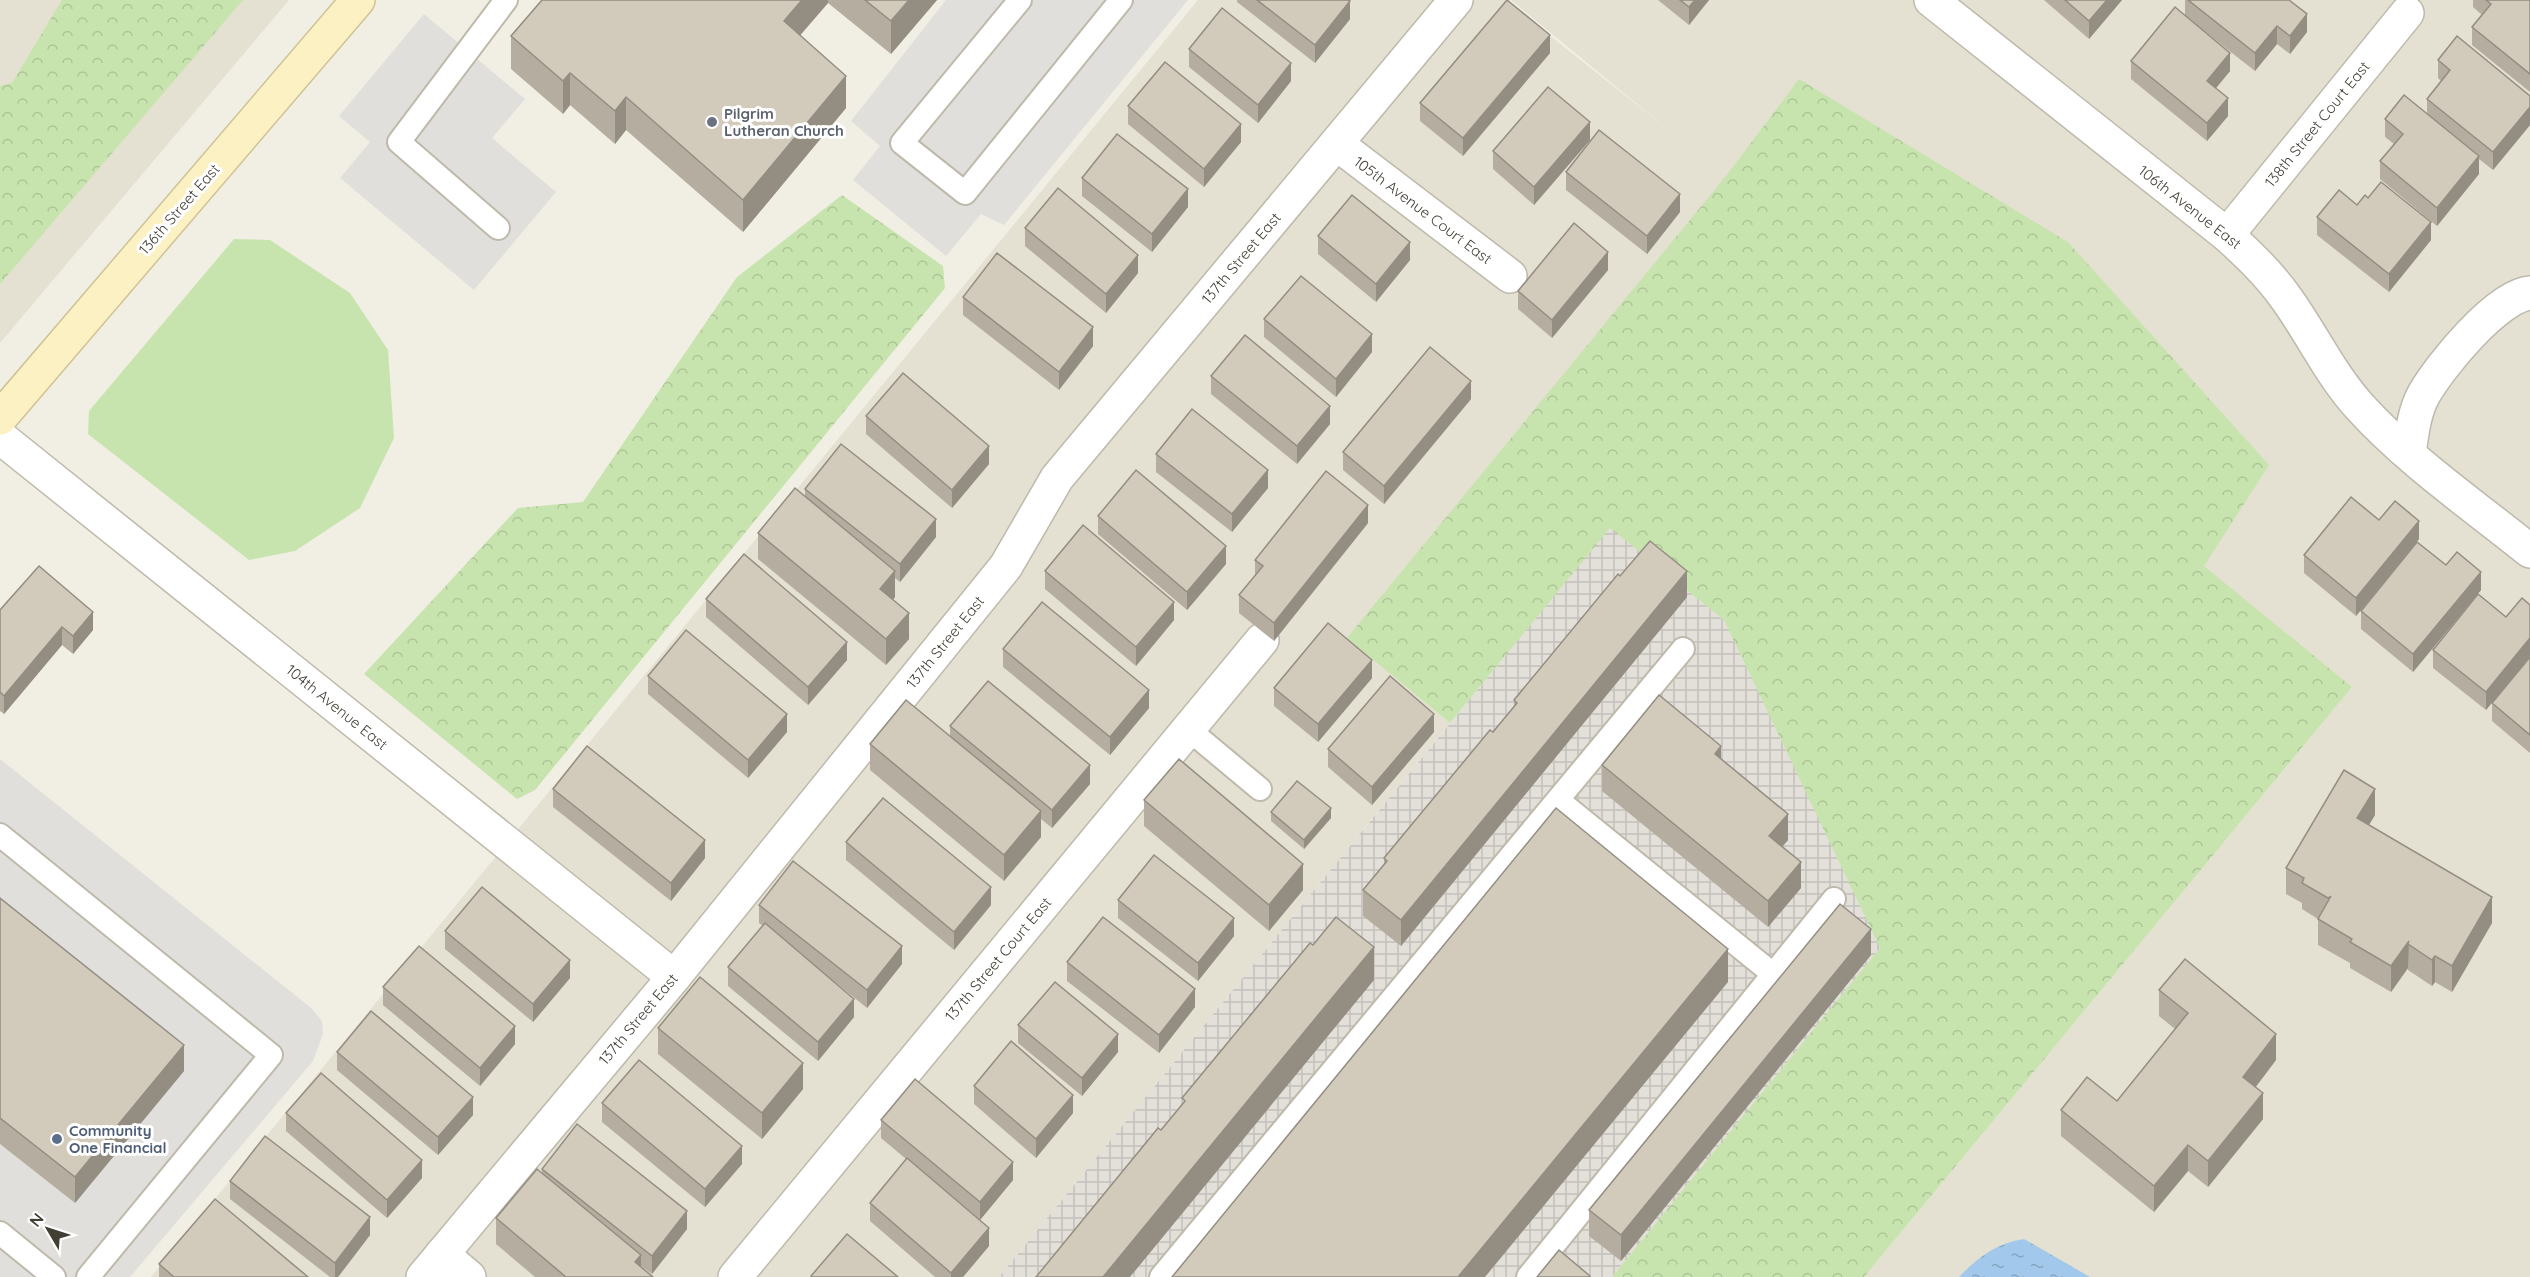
<svg xmlns="http://www.w3.org/2000/svg" width="2530" height="1277" font-family="Quicksand,sans-serif">
<style>
.residential{fill:#e4e0d2}
.industrial{fill:url(#industrial-grid)}
.green{fill:#c8e4ae}
.forest{fill:url(#forest-crowns)}
.parking{fill:#e1dfdc}
.water{fill:url(#water-ripples)}
.lines{fill:none;stroke-linecap:round;stroke-linejoin:round}
.lane-casing{stroke:#beb9aa;stroke-width:26}
.street-casing{stroke:#beb9aa;stroke-width:36}
.secondary-casing{stroke:#cfc395;stroke-width:36}
.lane{stroke:#fff;stroke-width:22}
.street{stroke:#fff;stroke-width:33}
.secondary{stroke:#fbf1c3;stroke-width:33}
.wall{fill:#b5aea0}
.shaded-wall{fill:#938d82}
.building{fill:#d2caba;stroke:#938d82;stroke-width:1.5}
.worship-dot{fill:#6b7280;stroke:#fff;stroke-width:2}
.service-dot{fill:#5c6f8a;stroke:#fff;stroke-width:2}
.labels{text-anchor:middle;dominant-baseline:central;stroke-width:6;stroke-linejoin:round;paint-order:stroke}
.worship-label{font-size:15px;font-weight:bold;fill:#5b616d;stroke:#fff;text-anchor:start}
.street-label{font-size:15px;fill:#423e34;stroke:#fff}
.service-label{font-size:15px;font-weight:bold;fill:#4e5e75;stroke:#fff;text-anchor:start}
</style>
<defs>
<pattern id="industrial-grid" width="8" height="8" patternUnits="userSpaceOnUse" patternTransform="scale(1.5)"><rect width="8" height="8" fill="#e3dfd9"/><path d="M0 4h8M4 0v8" fill="none" stroke="#c4c0bb"/></pattern>
<pattern id="forest-crowns" width="20" height="18" patternUnits="userSpaceOnUse" patternTransform="scale(1.5)"><rect width="20" height="18" fill="#c8e4ae"/><path d="M2 6a3 3 0 1 1 6 0M12 15a3 3 0 1 1 6 0" fill="none" stroke="#adc596"/></pattern>
<pattern id="water-ripples" width="26" height="14" patternUnits="userSpaceOnUse" patternTransform="scale(1.5)"><rect width="26" height="14" fill="#a2c9ec"/><path d="M2 4q2-2 4 0t4 0M15 11q2-2 4 0t4 0" fill="none" stroke="#86a5c0"/></pattern>
</defs>
<rect width="100%" height="100%" fill="#f1eee3"/>
<g class="residential">
<polygon points="0,0 289,0 0,343"/>
<polygon points="1198,0 1505,0 1671,132 1511,0 2530,0 2530,1277 1864,1277 2352,687 1348,638 1450,723 999,1277 151,1277"/>
</g>
<polygon class="industrial" points="1610,527 1978,828 1612,1277 999,1277"/>
<polygon class="green" points="234,239 270,240 350,293 388,350 394,438 360,508 295,551 249,560 88,434 89,411"/>
<g class="forest">
<polygon points="62,0 243,0 0,284 0,86 12,83"/>
<polygon points="1799,79 2068,242 2269,465 2204,566 2352,687 1864,1277 1612,1277 1880,948 1724,620 1610,528 1450,723 1347,638 1726,176"/>
<polygon points="842,195 943,266 945,288 535,790 517,799 364,674 518,508 583,502 737,277"/>
</g>
<g class="parking">
<polygon points="946,0 1188,0 1004,225 981,214 946,256 853,180 880,146 851,121"/>
<polygon points="424,14 525,99 492,138 556,192 474,290 340,178 370,142 339,116"/>
<polygon points="0,759 311,1008 322,1021 323,1034 313,1061 130,1277 0,1277"/>
</g>
<path class="water" d="M2024 1239 2090 1277H1959C1978 1257 1997 1243 2024 1239Z"/>
<g class="lines">
<defs>
<g id="lane">
<polyline points="1020,0 902,143 965,193 1121,0"/>
<polyline points="498,228 399,142 506,0"/>
<polyline points="1188,729 1260,789"/>
<polyline points="1558,800 1773,974"/>
<polyline points="0,835 271,1055 88,1277"/>
<polyline points="0,1233 54,1277"/>
<polyline points="1161,1277 1683,649"/>
<polyline points="1528,1277 1834,899"/>
</g>
<g id="street">
<path d="M1931 0 2227 235C2249 255 2269 274 2286 298 2312 334 2330 374 2360 407 2409 461 2473 505 2530 551"/>
<polyline points="1337,144 1510,276"/>
<polyline points="2227,235 2407,13"/>
<polyline points="0,437 674,977"/>
<path d="M2409 453C2412 433 2414 412 2424 394 2440 366 2497 296 2530 293"/>
<polyline points="442,1254 469,1277"/>
<polyline points="423,1277 674,977 1006,566 1057,478 1456,0"/>
<polyline points="735,1277 1262,640"/>
</g>
<polyline id="secondary" points="0,418 358,0"/>
</defs>
<use href="#lane" class="lane-casing"/>
<use href="#street" class="street-casing"/>
<use href="#secondary" class="secondary-casing"/>
<use href="#lane" class="lane"/>
<use href="#street" class="street"/>
<use href="#secondary" class="secondary"/>
</g>
<g class="wall">
<polygon points="542,0 937,0 891,54 828,3 800,35 846,108 743,232 626,130 615,144 570,105 563,114 511,69 511,36"/>
<polygon points="1237,0 1348,0 1350,19 1315,63 1237,2"/>
<polygon points="1658,0 1709,0 1689,25"/>
<polygon points="2044,0 2122,0 2089,39"/>
<polygon points="2185,0 2289,0 2307,32 2290,54 2277,44 2255,71 2185,16"/>
<polygon points="2473,0 2530,0 2530,92 2472,45 2472,27 2482,15 2473,7"/>
<polygon points="1189,49 1291,81 1258,123 1189,67"/>
<polygon points="1550,53 1463,156 1420,121 1420,103"/>
<polygon points="2438,60 2530,107 2530,125 2493,170 2479,159 2479,174 2437,226 2380,179 2380,161 2394,144 2385,137 2385,119 2427,113 2427,99 2441,81 2438,78"/>
<polygon points="2131,61 2230,71 2216,88 2228,116 2207,141 2131,79"/>
<polygon points="1128,106 1241,142 1204,187 1128,124"/>
<polygon points="1590,140 1534,205 1493,169 1493,151"/>
<polygon points="1566,172 1680,212 1647,254 1566,190"/>
<polygon points="1082,178 1188,207 1152,252 1082,196"/>
<polygon points="2357,205 2431,240 2389,292 2317,235 2317,217"/>
<polygon points="1025,228 1138,273 1106,313 1025,246"/>
<polygon points="1318,236 1410,260 1376,302 1318,254"/>
<polygon points="1608,270 1552,338 1518,309 1518,291"/>
<polygon points="963,297 1093,346 1059,390 963,315"/>
<polygon points="1264,319 1372,352 1336,397 1264,337"/>
<polygon points="1211,376 1330,424 1297,464 1211,394"/>
<polygon points="1471,399 1384,504 1343,470 1343,452"/>
<polygon points="866,416 989,464 952,508 866,434"/>
<polygon points="1156,454 1268,488 1232,532 1156,472"/>
<polygon points="805,489 936,537 900,582 895,578 895,597 893,600 909,639 886,665 758,559 758,533 805,496"/>
<polygon points="1098,516 1226,564 1187,610 1098,534"/>
<polygon points="1368,523 1274,641 1239,613 1239,595 1255,575 1255,560"/>
<polygon points="2419,539 2356,616 2304,573 2304,555"/>
<polygon points="2446,565 2481,590 2413,672 2361,629 2361,611"/>
<polygon points="1045,571 1174,620 1136,666 1045,589"/>
<polygon points="1620,576 1687,597 1401,946 1363,916 1363,890 1384,864 1384,858 1514,707 1514,700"/>
<polygon points="706,599 847,660 808,705 706,617"/>
<polygon points="2530,605 2530,656 2486,710 2433,668 2433,650 2506,617"/>
<polygon points="0,610 93,630 73,654 62,645 4,714 0,711"/>
<polygon points="1003,649 1149,708 1110,755 1003,667"/>
<polygon points="2530,657 2530,753 2492,721 2492,703"/>
<polygon points="648,676 787,732 748,778 648,694"/>
<polygon points="1372,678 1318,742 1274,706 1274,688"/>
<polygon points="950,726 1090,784 1052,828 1041,819 1041,837 1004,881 870,770 870,744 950,736"/>
<polygon points="1434,732 1372,805 1328,767 1328,749"/>
<polygon points="1721,759 1788,840 1782,847 1801,888 1768,927 1602,791 1602,765"/>
<polygon points="553,789 705,858 671,901 553,807"/>
<polygon points="1144,800 1303,890 1269,931 1144,826"/>
<polygon points="1271,812 1331,818 1304,849 1271,821"/>
<polygon points="2375,815 2369,825 2492,923 2452,992 2435,982 2432,986 2408,970 2408,968 2391,992 2350,968 2350,963 2318,945 2318,919 2302,909 2302,903 2286,894 2286,868"/>
<polygon points="846,842 991,905 954,950 846,860"/>
<polygon points="0,898 184,1071 75,1203 0,1144"/>
<polygon points="1118,900 1234,936 1198,981 1118,918"/>
<polygon points="759,905 902,964 867,1008 835,982 854,1017 818,1061 728,986 728,967 763,926 759,923"/>
<polygon points="445,931 570,978 533,1022 445,949"/>
<polygon points="1871,955 1621,1261 1589,1236 1589,1210"/>
<polygon points="1067,962 1195,1007 1159,1053 1067,981"/>
<polygon points="383,987 515,1044 480,1086 383,1005"/>
<polygon points="2159,990 2276,1060 2256,1087 2263,1119 2208,1187 2188,1171 2154,1212 2061,1136 2061,1110 2117,1101 2175,1029 2159,1016"/>
<polygon points="1018,1025 1118,1052 1082,1096 1018,1043"/>
<polygon points="658,1028 803,1089 762,1139 658,1054"/>
<polygon points="337,1052 473,1115 438,1155 337,1070"/>
<polygon points="974,1086 1073,1113 1036,1158 974,1104"/>
<polygon points="602,1103 742,1164 705,1207 602,1122"/>
<polygon points="286,1113 422,1178 387,1218 286,1131"/>
<polygon points="881,1120 1013,1180 980,1220 947,1192 989,1246 963,1277 935,1277 870,1221 870,1203 906,1159 881,1138"/>
<polygon points="542,1169 687,1229 652,1274 641,1266 641,1267 653,1277 535,1277 496,1244 496,1218 542,1173"/>
<polygon points="230,1181 370,1235 338,1277 330,1277 230,1199"/>
<polygon points="159,1264 308,1277 159,1277"/>
</g>
<g class="shaded-wall">
<polygon points="802,0 828,0 828,3 784,54 784,21"/>
<polygon points="909,0 937,0 891,54 891,21"/>
<polygon points="1695,0 1709,0 1689,25 1689,7"/>
<polygon points="2107,0 2122,0 2089,39 2089,21"/>
<polygon points="1350,1 1350,19 1315,63 1315,45"/>
<polygon points="2307,14 2307,32 2290,54 2290,36"/>
<polygon points="2277,26 2277,44 2255,71 2255,53"/>
<polygon points="1550,35 1550,53 1463,156 1463,138"/>
<polygon points="2230,53 2230,71 2207,99 2207,81"/>
<polygon points="1291,63 1291,81 1258,123 1258,105"/>
<polygon points="570,73 570,105 563,114 563,81"/>
<polygon points="846,76 846,108 743,232 743,200"/>
<polygon points="626,97 626,130 615,144 615,111"/>
<polygon points="2228,98 2228,116 2207,141 2207,123"/>
<polygon points="2530,107 2530,125 2493,170 2493,152"/>
<polygon points="1590,122 1590,140 1534,205 1534,187"/>
<polygon points="1241,124 1241,142 1204,187 1204,169"/>
<polygon points="2479,156 2479,174 2437,226 2437,208"/>
<polygon points="1188,189 1188,207 1152,252 1152,234"/>
<polygon points="1680,194 1680,212 1647,254 1647,236"/>
<polygon points="2431,222 2431,240 2389,292 2389,274"/>
<polygon points="1410,242 1410,260 1376,302 1376,284"/>
<polygon points="1608,252 1608,270 1552,338 1552,320"/>
<polygon points="1138,255 1138,273 1106,313 1106,294"/>
<polygon points="1093,327 1093,346 1059,390 1059,372"/>
<polygon points="1372,334 1372,352 1336,397 1336,379"/>
<polygon points="1471,381 1471,399 1384,504 1384,486"/>
<polygon points="1330,406 1330,424 1297,464 1297,446"/>
<polygon points="989,446 989,464 952,508 952,490"/>
<polygon points="1268,470 1268,488 1232,532 1232,514"/>
<polygon points="1368,505 1368,523 1274,641 1274,623"/>
<polygon points="936,519 936,537 900,582 900,564"/>
<polygon points="2419,521 2419,539 2356,616 2356,598"/>
<polygon points="1226,546 1226,564 1187,610 1187,592"/>
<polygon points="895,571 895,597 880,615 880,589"/>
<polygon points="1687,571 1687,597 1401,946 1401,920"/>
<polygon points="2481,572 2481,590 2413,672 2413,654"/>
<polygon points="1174,602 1174,620 1136,666 1136,647"/>
<polygon points="93,612 93,630 73,654 73,636"/>
<polygon points="909,613 909,639 886,665 886,639"/>
<polygon points="62,627 62,645 4,714 4,696"/>
<polygon points="2530,638 2530,656 2486,710 2486,692"/>
<polygon points="847,642 847,660 808,705 808,687"/>
<polygon points="1372,660 1372,678 1318,742 1318,724"/>
<polygon points="1149,690 1149,708 1110,755 1110,737"/>
<polygon points="787,714 787,732 748,778 748,760"/>
<polygon points="1434,714 1434,732 1372,805 1372,787"/>
<polygon points="1721,746 1721,772 1715,754"/>
<polygon points="1090,765 1090,784 1052,828 1052,810"/>
<polygon points="2375,789 2375,815 2357,844 2357,818"/>
<polygon points="1331,808 1331,818 1304,849 1304,840"/>
<polygon points="1041,811 1041,837 1004,881 1004,855"/>
<polygon points="1788,814 1788,840 1769,862 1769,836"/>
<polygon points="705,840 705,858 671,901 671,883"/>
<polygon points="1801,862 1801,888 1768,927 1768,901"/>
<polygon points="1303,864 1303,890 1269,931 1269,905"/>
<polygon points="991,887 991,905 954,950 954,932"/>
<polygon points="2492,897 2492,923 2452,992 2452,966"/>
<polygon points="1234,918 1234,936 1198,981 1198,963"/>
<polygon points="1871,929 1871,955 1621,1261 1621,1235"/>
<polygon points="2409,941 2408,968 2391,992 2391,966"/>
<polygon points="902,946 902,964 867,1008 867,990"/>
<polygon points="1374,947 1374,980 1130,1277 1103,1277"/>
<polygon points="1728,949 1728,982 1485,1277 1458,1277"/>
<polygon points="2435,956 2435,982 2432,986 2432,960"/>
<polygon points="570,960 570,978 533,1022 533,1004"/>
<polygon points="1195,989 1195,1007 1159,1053 1159,1035"/>
<polygon points="854,999 854,1017 818,1061 818,1042"/>
<polygon points="515,1026 515,1044 480,1086 480,1068"/>
<polygon points="1118,1034 1118,1052 1082,1096 1082,1078"/>
<polygon points="2276,1034 2276,1060 2243,1103 2243,1077"/>
<polygon points="184,1045 184,1071 75,1203 75,1177"/>
<polygon points="803,1063 803,1089 762,1139 762,1113"/>
<polygon points="2263,1093 2263,1119 2208,1187 2208,1161"/>
<polygon points="1073,1095 1073,1113 1036,1158 1036,1139"/>
<polygon points="473,1097 473,1115 438,1155 438,1137"/>
<polygon points="2188,1145 2188,1171 2154,1212 2154,1186"/>
<polygon points="742,1146 742,1164 705,1207 705,1189"/>
<polygon points="422,1160 422,1178 387,1218 387,1200"/>
<polygon points="1013,1162 1013,1180 980,1220 980,1202"/>
<polygon points="687,1211 687,1229 652,1274 652,1256"/>
<polygon points="370,1217 370,1235 338,1277 335,1277 335,1263"/>
<polygon points="989,1228 989,1246 963,1277 951,1277 951,1273"/>
<polygon points="641,1255 641,1277 635,1262"/>
</g>
<g class="building">
<polygon points="542,0 802,0 784,21 846,76 743,200 626,97 615,111 570,73 563,81 511,36"/>
<polygon points="865,0 909,0 891,21"/>
<polygon points="1257,0 1348,0 1350,1 1315,45"/>
<polygon points="1507,0 1550,35 1463,138 1420,103"/>
<polygon points="1680,0 1695,0 1689,7"/>
<polygon points="2065,0 2107,0 2089,21"/>
<polygon points="2188,0 2289,0 2307,14 2290,36 2277,26 2255,53"/>
<polygon points="2486,0 2530,0 2530,74 2472,27 2491,4"/>
<polygon points="2175,7 2230,53 2207,81 2228,98 2207,123 2131,61"/>
<polygon points="1222,8 1291,63 1258,105 1189,49"/>
<polygon points="2457,36 2530,96 2530,107 2493,152 2427,99 2450,70 2438,60"/>
<polygon points="1165,62 1241,124 1204,169 1128,106"/>
<polygon points="1548,87 1590,122 1534,187 1493,151"/>
<polygon points="2404,95 2479,156 2437,208 2380,161 2403,134 2385,119"/>
<polygon points="1599,130 1680,194 1647,236 1566,172"/>
<polygon points="1117,134 1188,189 1152,234 1082,178"/>
<polygon points="2381,182 2431,222 2389,274 2317,217 2339,190 2357,205 2365,195 2368,198"/>
<polygon points="1058,188 1138,255 1106,294 1025,228"/>
<polygon points="1352,195 1410,242 1376,284 1318,236"/>
<polygon points="1574,223 1608,252 1552,320 1518,291"/>
<polygon points="997,253 1093,327 1059,372 963,297"/>
<polygon points="1301,276 1372,334 1336,379 1264,319"/>
<polygon points="1245,335 1330,406 1297,446 1211,376"/>
<polygon points="1430,347 1471,381 1384,486 1343,452"/>
<polygon points="903,373 989,446 952,490 866,416"/>
<polygon points="1192,409 1268,470 1232,514 1156,454"/>
<polygon points="841,444 936,519 900,564 805,489"/>
<polygon points="1136,470 1226,546 1187,592 1098,516"/>
<polygon points="1326,471 1368,505 1274,623 1239,595 1263,566 1255,560"/>
<polygon points="795,488 895,571 880,589 909,613 886,639 758,533"/>
<polygon points="2351,497 2379,520 2395,501 2419,521 2356,598 2304,555"/>
<polygon points="1083,525 1174,602 1136,647 1045,571"/>
<polygon points="1650,541 1687,571 1401,920 1363,890 1387,861 1384,858 1490,730 1493,732 1517,703 1514,700 1618,574 1620,576"/>
<polygon points="2417,542 2446,565 2457,552 2481,572 2413,654 2361,611"/>
<polygon points="744,554 847,642 808,687 706,599"/>
<polygon points="39,566 93,612 73,636 62,627 4,696 0,692 0,610"/>
<polygon points="2478,594 2506,617 2522,598 2530,605 2530,638 2486,692 2433,650"/>
<polygon points="1042,602 1149,690 1110,737 1003,649"/>
<polygon points="1328,623 1372,660 1318,724 1274,688"/>
<polygon points="686,630 787,714 748,760 648,676"/>
<polygon points="2530,657 2530,735 2492,703"/>
<polygon points="1390,676 1434,714 1372,787 1328,749"/>
<polygon points="988,681 1090,765 1052,810 950,726"/>
<polygon points="1659,695 1721,746 1715,754 1788,814 1769,836 1801,862 1768,901 1602,765"/>
<polygon points="906,700 1041,811 1004,855 870,744"/>
<polygon points="587,746 705,840 671,883 553,789"/>
<polygon points="1179,759 1303,864 1269,905 1144,800"/>
<polygon points="2344,770 2375,789 2357,818 2492,897 2452,966 2435,956 2432,960 2408,944 2409,941 2391,966 2350,942 2352,939 2318,919 2331,896 2328,898 2302,883 2304,878 2286,868"/>
<polygon points="1297,781 1331,808 1304,840 1271,812"/>
<polygon points="883,798 991,887 954,932 846,842"/>
<polygon points="1556,808 1728,949 1458,1277 1172,1277"/>
<polygon points="1154,855 1234,918 1198,963 1118,900"/>
<polygon points="793,861 902,946 867,990 759,905"/>
<polygon points="482,887 570,960 533,1004 445,931"/>
<polygon points="0,898 184,1045 75,1177 0,1118"/>
<polygon points="1840,904 1871,929 1621,1235 1589,1210"/>
<polygon points="1103,917 1195,989 1159,1035 1067,962"/>
<polygon points="1336,917 1374,947 1103,1277 1036,1277 1158,1128 1161,1130 1185,1101 1182,1098 1310,943 1313,945"/>
<polygon points="765,923 854,999 818,1042 728,967"/>
<polygon points="419,946 515,1026 480,1068 383,987"/>
<polygon points="2185,959 2276,1034 2243,1077 2263,1093 2208,1161 2188,1145 2154,1186 2061,1110 2087,1077 2117,1101 2188,1013 2159,990"/>
<polygon points="700,977 803,1063 762,1113 658,1028"/>
<polygon points="1055,982 1118,1034 1082,1078 1018,1025"/>
<polygon points="371,1011 473,1097 438,1137 337,1052"/>
<polygon points="1011,1041 1073,1095 1036,1139 974,1086"/>
<polygon points="639,1060 742,1146 705,1189 602,1103"/>
<polygon points="321,1073 422,1160 387,1200 286,1113"/>
<polygon points="915,1079 1013,1162 980,1202 881,1120"/>
<polygon points="577,1124 687,1211 652,1256 542,1169"/>
<polygon points="265,1136 370,1217 335,1263 230,1181"/>
<polygon points="907,1158 989,1228 951,1273 870,1203"/>
<polygon points="537,1169 641,1255 635,1262 653,1277 566,1277 496,1218"/>
<polygon points="215,1199 308,1277 174,1277 159,1264"/>
<polygon points="847,1234 898,1277 813,1277 811,1276"/>
<polygon points="1559,1250 1590,1276 1589,1277 1537,1277"/>
</g>
<circle class="worship-dot" cx="712" cy="122" r="6"/>
<circle class="service-dot" cx="57" cy="1139" r="6"/>
<g class="labels">
<g class="worship-label">
<text x="724" y="113">Pilgrim<tspan x="724" dy="17">Lutheran Church</tspan></text>
</g>
<g class="street-label">
<text transform="translate(2317 124) rotate(-51)">138th Street Court East</text>
<text transform="translate(2190 207) rotate(38)">106th Avenue East</text>
<text transform="translate(179 209) rotate(-49)">136th Street East</text>
<text transform="translate(1423 210) rotate(37)">105th Avenue Court East</text>
<text transform="translate(1241 258) rotate(-50)">137th Street East</text>
<text transform="translate(945 642) rotate(-51)">137th Street East</text>
<text transform="translate(337 707) rotate(39)">104th Avenue East</text>
<text transform="translate(998 959) rotate(-50)">137th Street Court East</text>
<text transform="translate(638 1019) rotate(-50)">137th Street East</text>
</g>
<g class="service-label">
<text x="69" y="1130">Community<tspan x="69" dy="17">One Financial</tspan></text>
</g>
</g>
<g transform="translate(48 1229) rotate(309)" stroke="#ffffff" stroke-width="4.5" paint-order="stroke">
<path d="M0-4.5L10 22L0 15L-10 22Z" fill="#423e34"/>
<text y="-9" font-size="16" font-weight="bold" text-anchor="middle" fill="#423e34">N</text>
</g>
</svg>
